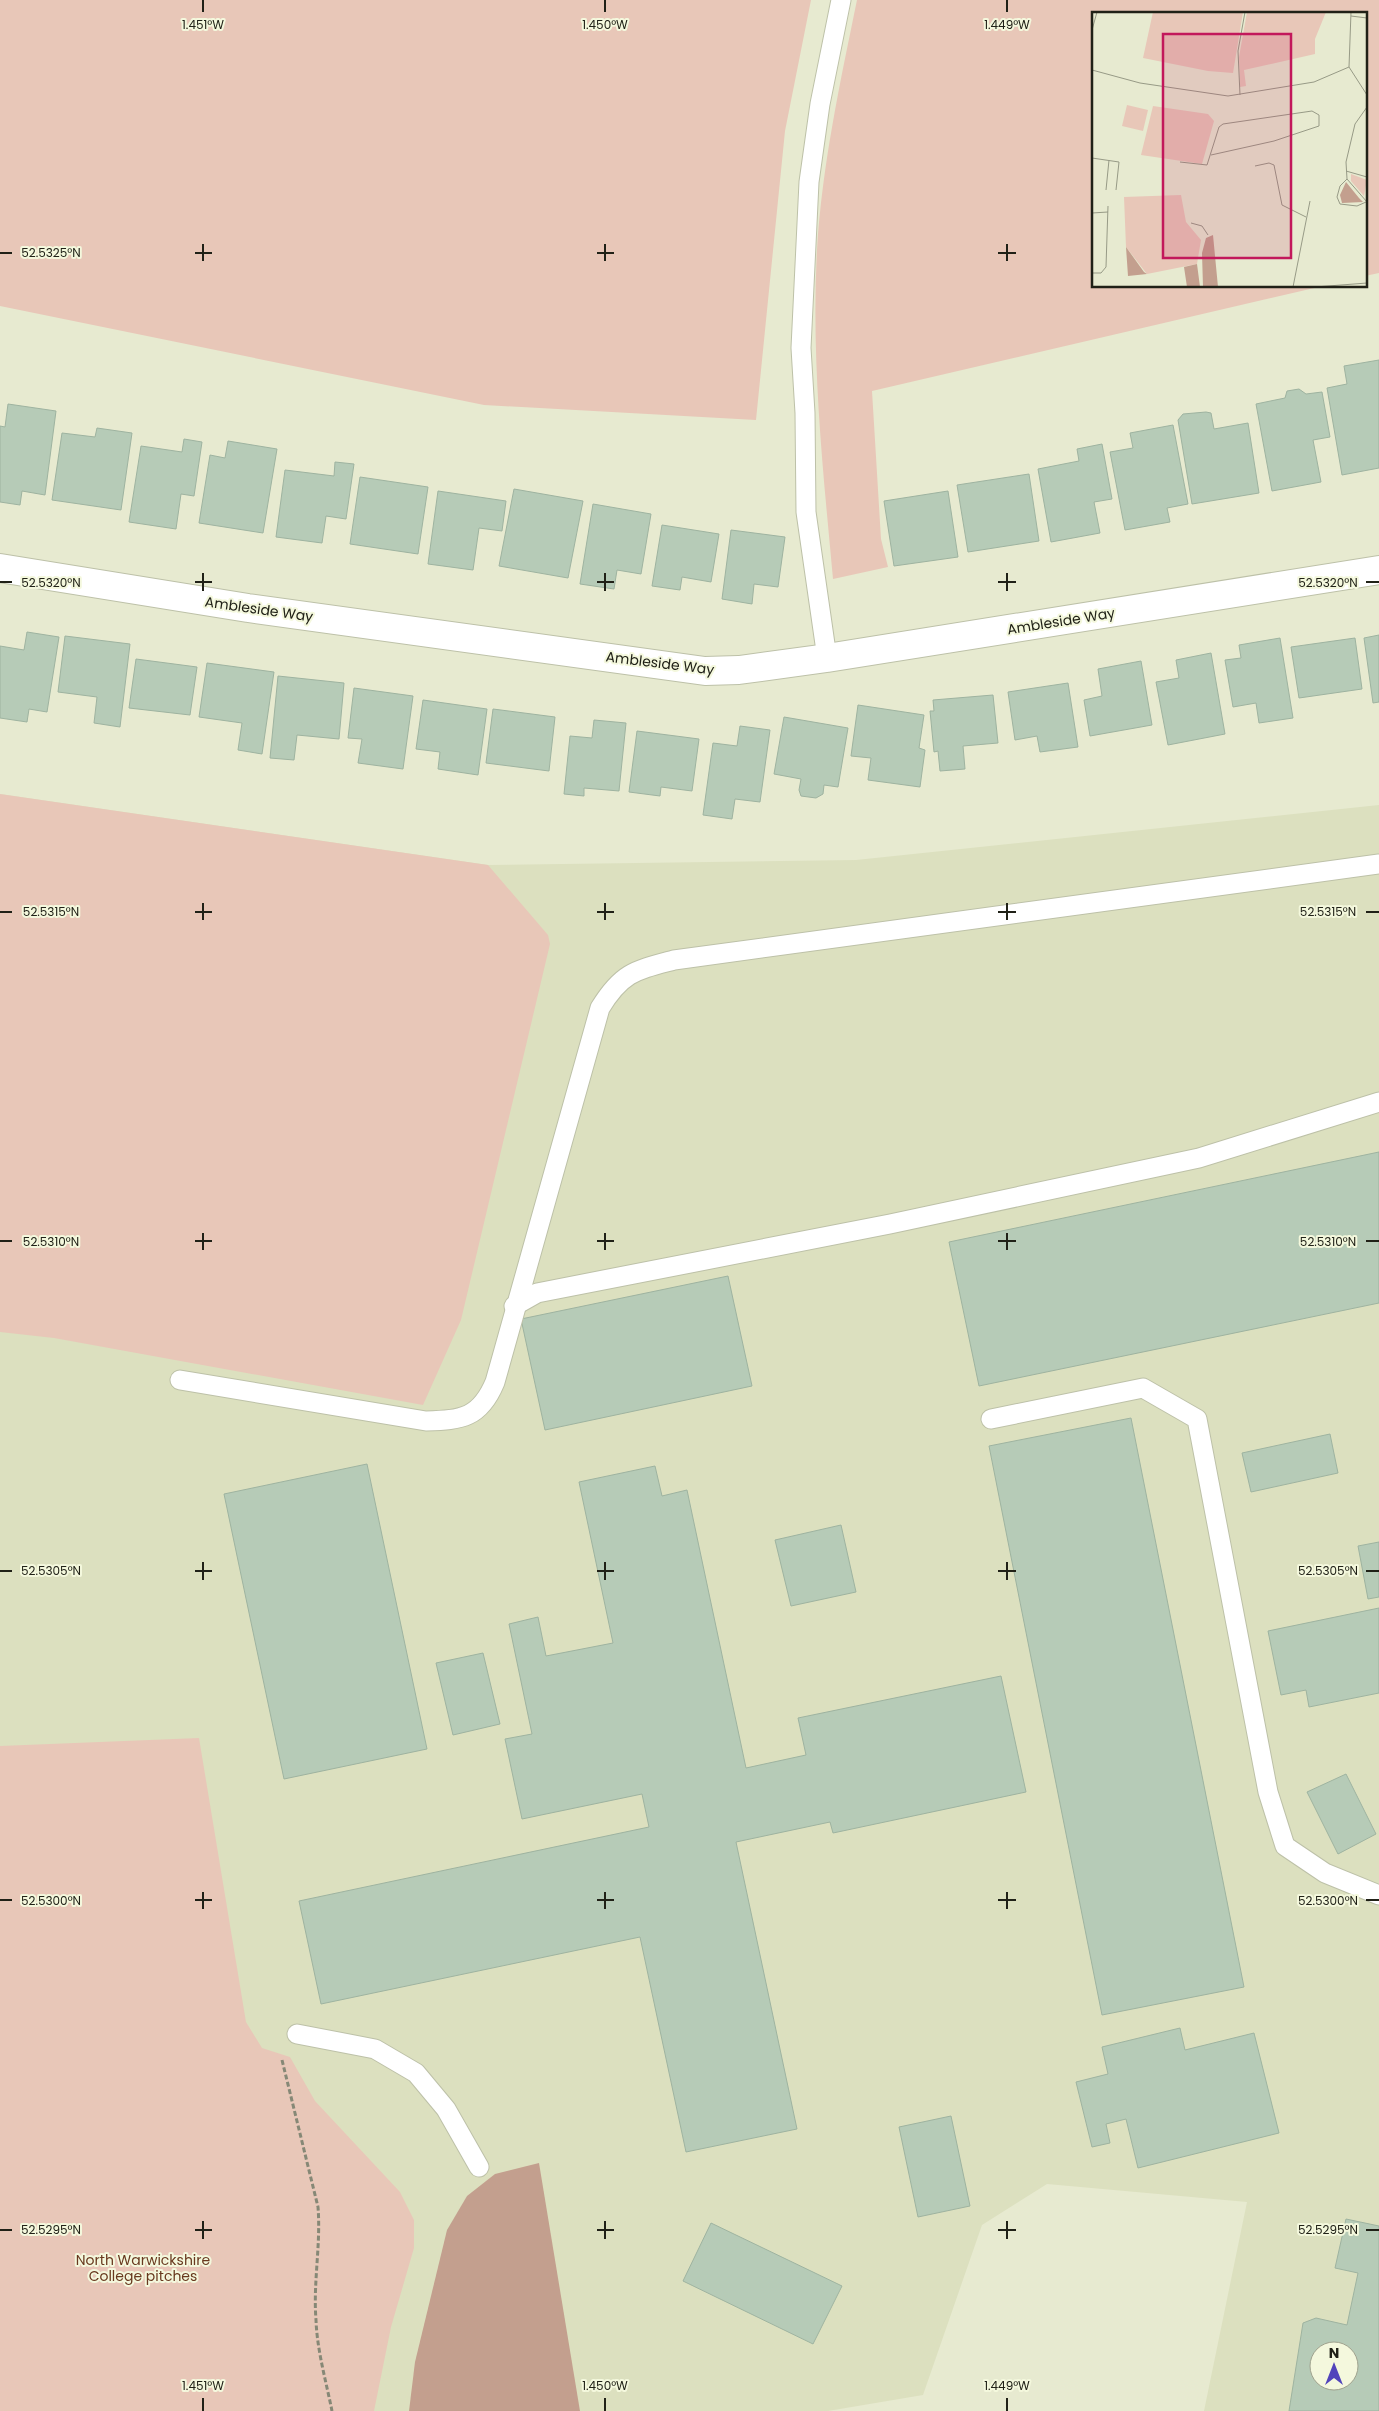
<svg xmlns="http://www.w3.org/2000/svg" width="1379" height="2411" font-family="Poppins,sans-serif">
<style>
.built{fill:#dce0bf;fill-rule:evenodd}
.green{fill:#e8c7b8}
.forest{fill:#c39f8e}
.building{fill:#b6cbb7;stroke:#9eb3a0;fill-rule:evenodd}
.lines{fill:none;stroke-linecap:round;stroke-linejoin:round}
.service-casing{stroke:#bdc1a8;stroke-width:21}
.minor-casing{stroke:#bdc1a8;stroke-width:30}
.path{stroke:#868876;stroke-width:3;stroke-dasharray:5 2.5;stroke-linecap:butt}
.service{stroke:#fff;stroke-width:19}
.minor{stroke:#fff;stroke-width:28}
.ticks{fill:none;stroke:#202117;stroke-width:2}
.labels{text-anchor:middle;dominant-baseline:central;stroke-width:4;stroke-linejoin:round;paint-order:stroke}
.street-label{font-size:14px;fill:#202117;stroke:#f4f8dd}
.park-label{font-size:14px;fill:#68381e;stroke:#f4f8dd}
.inset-road{fill:none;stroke:#979a86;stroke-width:1}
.view{fill:#c2185b;fill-opacity:0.15;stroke:#c2185b;stroke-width:2.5}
.inset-edge{fill:none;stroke:#202117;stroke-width:2.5}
.ticks-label{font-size:12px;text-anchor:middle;fill:#202117;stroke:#f4f8dd;stroke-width:4;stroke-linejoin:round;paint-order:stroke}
</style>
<rect width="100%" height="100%" fill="#e7ead0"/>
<path class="built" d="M0 794 488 865 856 860 1379 805V2411H1204L1247 2202 1047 2184 982 2225 923 2395 828 2411H0ZM1319 2351H1349V2381H1319Z"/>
<g class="green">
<polygon points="0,0 811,0 785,131 756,420 484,405 0,306"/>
<path d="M857 0H1379V273L1365 276V14H1093V286H1323L872 391 881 539 888 567 833 579C823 470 811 360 817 250 822 166 840 83 857 0Z"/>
<polygon points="0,794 488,865 548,935 550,944 461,1320 423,1405 54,1338 0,1332"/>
<polygon points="199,1738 246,2022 262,2048 290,2057 315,2101 400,2192 414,2220 414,2248 391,2327 374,2411 0,2411 0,1746"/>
</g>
<polygon class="forest" points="539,2163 580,2411 409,2411 415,2362 447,2230 467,2196 495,2174"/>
<g class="building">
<polygon points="1379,360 1379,468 1342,475 1327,388 1347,384 1344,366"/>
<polygon points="1299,389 1306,394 1322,392 1330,437 1313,440 1321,482 1272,491 1256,404 1285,398 1287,391"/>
<polygon points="8,404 56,411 45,495 22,491 20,505 0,502 0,426 5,427"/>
<polygon points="1206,412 1211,413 1214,429 1248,423 1259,493 1192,504 1178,420 1183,414"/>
<polygon points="1173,425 1188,504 1167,508 1170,522 1125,530 1110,452 1133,448 1130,433"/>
<polygon points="97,428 132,433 121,510 52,500 62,433 95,437"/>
<polygon points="184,439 202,442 194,496 181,494 176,529 129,522 141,446 182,452"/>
<polygon points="228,441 277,449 263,533 199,523 210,455 225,458"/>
<polygon points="1102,444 1112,499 1094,502 1100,533 1051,542 1038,469 1079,461 1077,449"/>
<polygon points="335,462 354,464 346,519 326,516 322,543 276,537 285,470 334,476"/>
<polygon points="1029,474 1039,541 968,552 957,485"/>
<polygon points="360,477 428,487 418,554 350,544"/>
<polygon points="514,489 583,501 568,578 499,566"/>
<polygon points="438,491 506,501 502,531 479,528 473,570 428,564"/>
<polygon points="948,491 958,557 894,566 884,501"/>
<polygon points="593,504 651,514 641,574 617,570 614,589 580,584"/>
<polygon points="662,525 719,534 711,582 682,577 680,590 652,586"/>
<polygon points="731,530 785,537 778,587 754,584 752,604 722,599"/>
<polygon points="27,632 59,637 47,712 29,709 27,722 0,718 0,646 24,650"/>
<polygon points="1379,635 1379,702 1373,703 1364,638"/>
<polygon points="65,636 130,644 120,727 94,723 97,697 58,692"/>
<polygon points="1280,638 1293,718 1259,723 1256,703 1233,707 1225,660 1241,658 1239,645"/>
<polygon points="1355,638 1362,689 1299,698 1291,647"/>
<polygon points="1211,653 1225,734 1168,745 1156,682 1179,678 1176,660"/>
<polygon points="136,659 197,667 190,715 129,708"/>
<polygon points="1141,661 1152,725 1090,736 1084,700 1102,696 1098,669"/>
<polygon points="207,663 274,672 262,754 238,750 242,723 199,717"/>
<polygon points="278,676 344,683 339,739 297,735 294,760 270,758"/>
<polygon points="1068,683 1078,747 1040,752 1037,736 1015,740 1008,692"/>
<polygon points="354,688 413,696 403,769 358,763 362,739 348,738"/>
<polygon points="993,695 998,743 963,746 965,769 940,771 938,751 934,752 930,711 934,711 933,700"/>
<polygon points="423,700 487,709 478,775 438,769 440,752 416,749"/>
<polygon points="858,705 924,715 919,748 925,750 920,787 868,780 871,758 851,756"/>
<polygon points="493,709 555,717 549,771 486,763"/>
<polygon points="784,717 848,728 838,787 824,785 823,794 816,798 801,796 799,790 801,779 774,774"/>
<polygon points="594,720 626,723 619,791 584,788 584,796 564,794 570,736 592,738"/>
<polygon points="740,726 770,730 760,802 735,799 732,819 703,815 713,743 737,746"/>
<polygon points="637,731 699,739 692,791 661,787 660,796 629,792"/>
<polygon points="1379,1152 1379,1303 979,1386 949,1242"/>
<polygon points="728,1276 752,1386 545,1430 521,1319"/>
<polygon points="1131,1418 1244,1987 1102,2015 989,1446"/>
<polygon points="1330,1434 1338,1473 1251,1492 1242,1453"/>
<polygon points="367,1464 427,1749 284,1779 224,1494"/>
<polygon points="655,1466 662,1496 687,1490 746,1768 806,1755 798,1718 1001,1676 1026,1792 833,1833 830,1822 736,1842 797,2129 686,2152 640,1937 321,2004 299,1901 649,1827 642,1794 522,1819 505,1739 532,1734 509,1624 538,1617 546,1656 613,1643 579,1482"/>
<polygon points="841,1525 856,1592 791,1606 775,1540"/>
<polygon points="1379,1542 1379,1597 1368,1599 1358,1546"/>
<polygon points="1379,1608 1379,1693 1309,1707 1306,1690 1281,1695 1268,1631"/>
<polygon points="483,1653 500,1724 453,1735 436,1663"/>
<polygon points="1346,1774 1376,1834 1338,1854 1307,1792"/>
<polygon points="1180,2028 1185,2050 1254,2033 1279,2133 1138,2168 1126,2119 1106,2124 1110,2143 1092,2147 1076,2082 1108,2074 1102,2047"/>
<polygon points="951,2116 970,2206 918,2217 899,2127"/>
<path d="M1346 2219 1379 2226V2411H1289L1303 2323 1316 2318 1347 2325 1358 2273 1335 2268ZM1319 2351H1349V2381H1319Z"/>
<polygon points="711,2223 842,2286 813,2344 683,2281"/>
</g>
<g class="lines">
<defs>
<g id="service">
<polyline points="827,658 806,512 805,413 801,348 809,182 820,104 841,0"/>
<polyline points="514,1306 537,1293 890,1224 1199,1158 1379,1102"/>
<path d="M180 1380 426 1421C462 1420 480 1418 495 1382L600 1008C622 972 636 970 674 960L1379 864"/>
<polyline points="991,1419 1143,1388 1197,1419 1268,1792 1285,1846 1325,1873 1379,1895"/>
<polyline points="297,2034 375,2049 416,2073 446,2109 479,2167"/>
</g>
<polyline id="minor" points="0,568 248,608 705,671 739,670 827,658 1379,570"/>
</defs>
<use href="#service" class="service-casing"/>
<use href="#minor" class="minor-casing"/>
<path class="path" d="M282 2060 318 2207C321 2245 313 2282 316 2320 317 2350 326 2381 332 2411"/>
<use href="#service" class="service"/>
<use href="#minor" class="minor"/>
</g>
<path class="ticks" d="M203 0V12M605 0V12M1007 0V12M203 244V261M605 244V261M1007 244V261M0 253H12M195 253H212M597 253H614M998 253H1016M203 573V591M605 573V591M1007 573V591M0 582H12M195 582H212M597 582H614M998 582H1016M1366 582H1379M203 903V920M605 903V920M1007 903V920M0 912H12M195 912H212M597 912H614M998 912H1016M1366 912H1379M203 1233V1250M605 1233V1250M1007 1233V1250M0 1241H12M195 1241H212M597 1241H614M998 1241H1016M1366 1241H1379M203 1562V1580M605 1562V1580M1007 1562V1580M0 1571H12M195 1571H212M597 1571H614M998 1571H1016M1366 1571H1379M203 1892V1909M605 1892V1909M1007 1892V1909M0 1900H12M195 1900H212M597 1900H614M998 1900H1016M1366 1900H1379M203 2221V2239M605 2221V2239M1007 2221V2239M0 2230H12M195 2230H212M597 2230H614M998 2230H1016M1366 2230H1379M203 2398V2411M605 2398V2411M1007 2398V2411"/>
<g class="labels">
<g class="street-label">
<text transform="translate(259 609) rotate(8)">Ambleside Way</text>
<text transform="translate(1061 621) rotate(-9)">Ambleside Way</text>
<text transform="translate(660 663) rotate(7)">Ambleside Way</text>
</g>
<g class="park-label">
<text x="143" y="2260">North Warwickshire<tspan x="143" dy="16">College pitches</tspan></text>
</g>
</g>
<g transform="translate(1092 12)">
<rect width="275" height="275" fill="#e7ead0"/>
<path d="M61 0H151L141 61 116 59 51 46ZM155 0H234L223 27V42L152 58 154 74 148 75 147 45ZM35 93 56 98 51 119 30 114ZM61 94 116 102 122 109 110 152 49 143ZM259 162 275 168 272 184 259 169ZM89 183 94 210 109 228 105 252 55 262 34 235 32 185Z" fill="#e8c7b8"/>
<path d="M254 170 267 186 271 190 250 191 248 183ZM121 223 126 275H111L110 241 114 226ZM34 235 52 260 55 262 36 264ZM105 252 108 275H95L92 255Z" fill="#c39f8e"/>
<path class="inset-road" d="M259 0 257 55 275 83M259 4 275 6M0 18 5 0M0 58 48 71 136 84 222 70 257 55M148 83 146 39 153 0M275 95 263 112 254 150 255 167 275 190M0 146 27 150 24 178M88 150 115 153 127 115 131 112 220 99 227 103V114L182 129 119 143M163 154 177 151 182 153 190 193 214 205M254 159 275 165M255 167 248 174 245 185 248 192 265 194 274 190M14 178 17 148M0 201 16 200M99 211 110 214 116 223M0 261H9L14 255 16 194M201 275 218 189M223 275 275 271"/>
<path class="view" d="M71 22H199V246H71Z"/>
<rect width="275" height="275" class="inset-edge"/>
</g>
<g class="ticks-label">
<text x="203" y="29">1.451°W</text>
<text x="605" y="29">1.450°W</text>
<text x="1007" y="29">1.449°W</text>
<text x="51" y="257">52.5325°N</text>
<text x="51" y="587">52.5320°N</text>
<text x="1328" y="587">52.5320°N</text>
<text x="51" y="916">52.5315°N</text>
<text x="1328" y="916">52.5315°N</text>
<text x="51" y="1246">52.5310°N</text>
<text x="1328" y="1246">52.5310°N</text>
<text x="51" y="1575">52.5305°N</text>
<text x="1328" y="1575">52.5305°N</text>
<text x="51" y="1905">52.5300°N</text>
<text x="1328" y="1905">52.5300°N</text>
<text x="51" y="2234">52.5295°N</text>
<text x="1328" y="2234">52.5295°N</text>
<text x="203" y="2390">1.451°W</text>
<text x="605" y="2390">1.450°W</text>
<text x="1007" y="2390">1.449°W</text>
</g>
<g transform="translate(1334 2366)"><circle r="24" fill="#f4f8dd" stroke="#9fa28e"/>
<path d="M0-4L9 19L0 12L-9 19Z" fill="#5144bb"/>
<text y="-8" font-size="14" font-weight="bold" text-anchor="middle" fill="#202117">N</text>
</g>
</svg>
